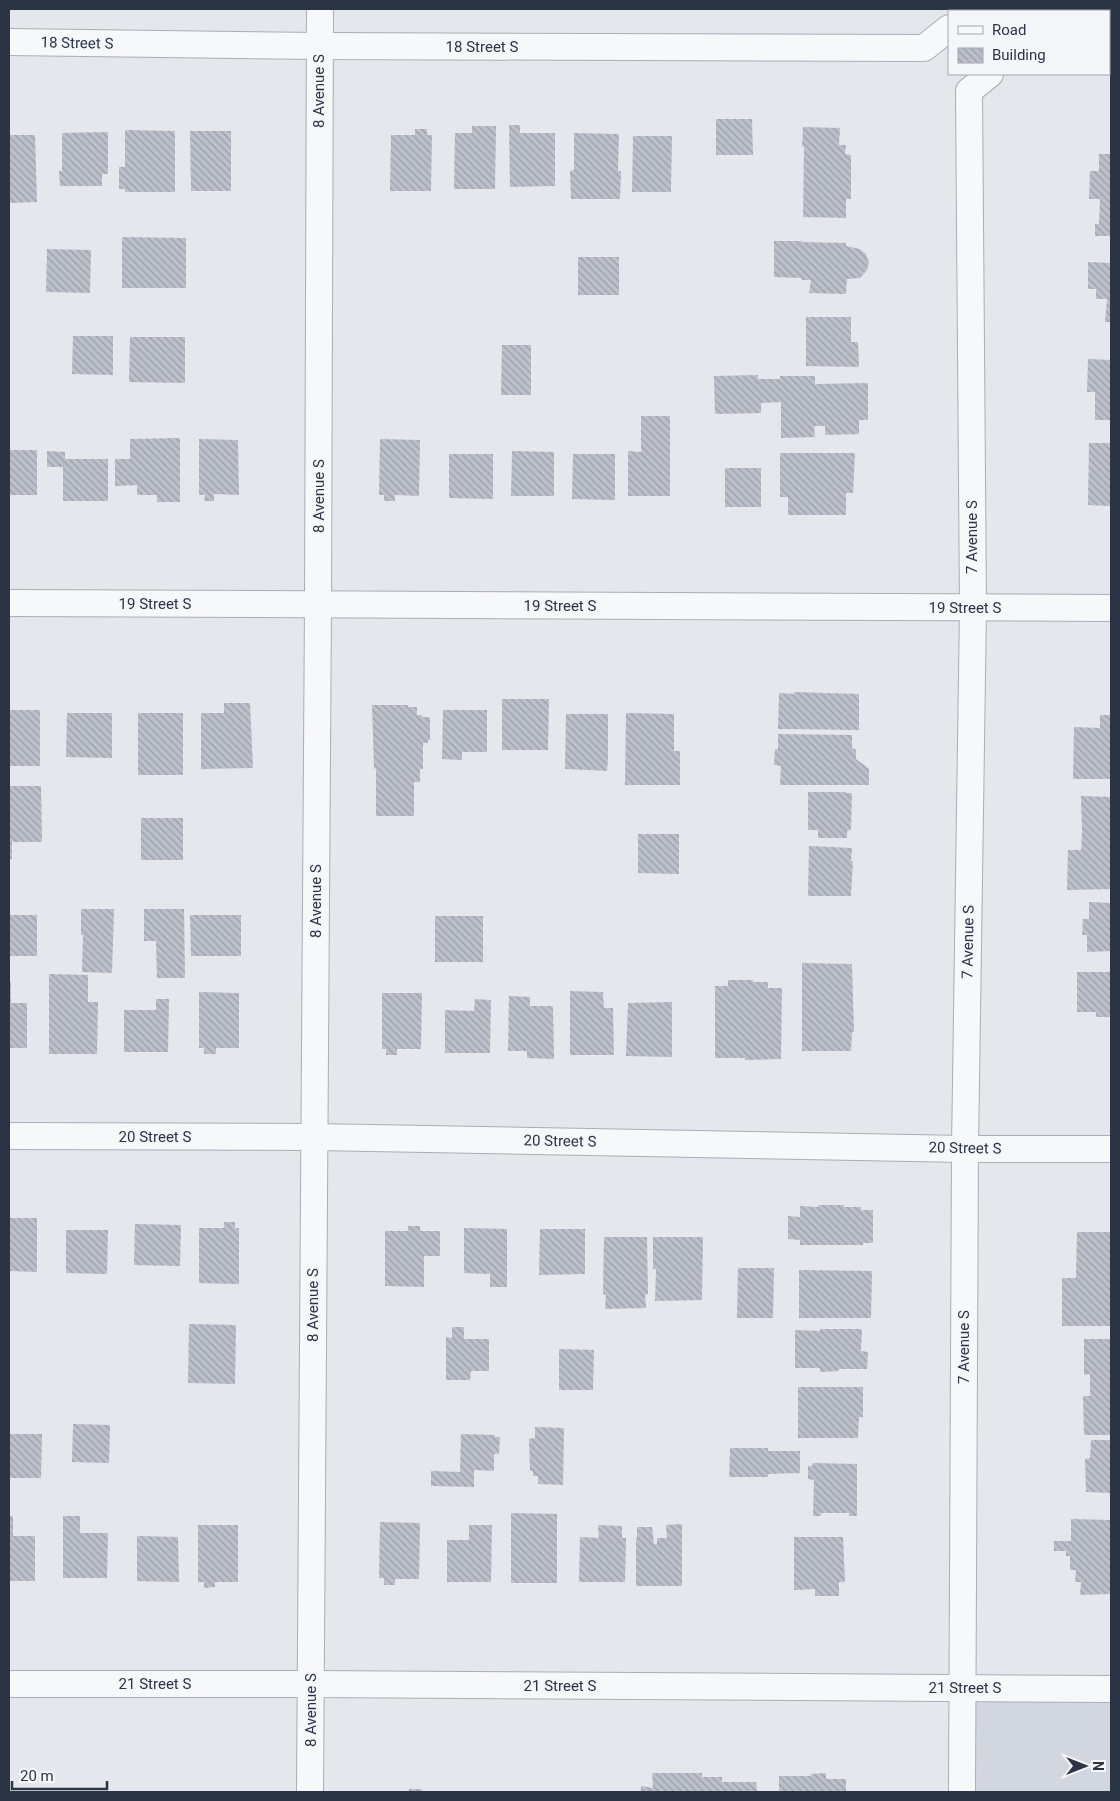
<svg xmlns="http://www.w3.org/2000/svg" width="1120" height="1801" font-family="Roboto,sans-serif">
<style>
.built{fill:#d2d6de}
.building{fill:url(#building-back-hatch)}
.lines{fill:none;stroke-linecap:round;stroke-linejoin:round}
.street-casing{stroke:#a9aeb7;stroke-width:28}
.street{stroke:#f7f8fa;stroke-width:26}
.labels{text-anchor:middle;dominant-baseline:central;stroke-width:4;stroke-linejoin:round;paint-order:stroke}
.street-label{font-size:15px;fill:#2b3445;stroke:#f4f6f9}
</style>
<defs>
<pattern id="building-back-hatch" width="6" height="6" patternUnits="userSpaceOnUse" patternTransform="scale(1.25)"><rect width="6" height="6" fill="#bbc0ca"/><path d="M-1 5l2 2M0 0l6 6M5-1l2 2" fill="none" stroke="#989da6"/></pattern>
</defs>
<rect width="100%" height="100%" fill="#e4e7ec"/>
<polygon class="built" points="963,1688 1111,1689 1111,1792 962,1792"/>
<g class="building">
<polygon points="716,119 752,119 753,155 716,155"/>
<polygon points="509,125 520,125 520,133 555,133 555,186 510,187"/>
<polygon points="472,126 496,126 495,189 454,189 455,133 472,133"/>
<polygon points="803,127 840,128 839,145 846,145 845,154 851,155 851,199 846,199 846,218 803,217 804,146 802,147"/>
<polygon points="415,129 427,129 427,135 432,135 431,191 390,191 391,135 415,135"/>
<polygon points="125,130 175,131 175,192 125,192 125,189 119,189 119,167 125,167"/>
<polygon points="190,131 231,131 231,191 191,191"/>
<polygon points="108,132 108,174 102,174 102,186 60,186 59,171 62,171 62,133"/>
<polygon points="574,133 619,134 618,171 621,171 620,199 571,199 570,171 574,170"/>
<polygon points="9,135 35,135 37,202 9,203"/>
<polygon points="633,136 672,136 671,192 632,192"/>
<polygon points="1099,154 1111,154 1111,236 1095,236 1095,224 1099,224 1100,199 1089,199 1090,171 1099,171"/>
<polygon points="122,237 186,238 186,288 122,288"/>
<polygon points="774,241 802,241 802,242 846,243 846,246 860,249 866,254 869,263 867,270 860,278 847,279 846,294 809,293 811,280 802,280 801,278 774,277"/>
<polygon points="47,249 91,250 90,293 46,292"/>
<rect x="578" y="257" width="41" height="38"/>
<polygon points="1088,262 1111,263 1111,322 1105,322 1107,299 1096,299 1096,289 1088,289"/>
<polygon points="806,317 851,317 851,342 858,342 859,367 806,366"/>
<polygon points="73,336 113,336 113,375 72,374"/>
<polygon points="130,337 185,337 185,383 129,382"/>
<polygon points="502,345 531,345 531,395 501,395"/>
<polygon points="1088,359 1111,360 1111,420 1095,420 1095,392 1087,392"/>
<polygon points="758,375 758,379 780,379 780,376 815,376 815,384 868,383 868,420 859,420 859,434 825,435 825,426 814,426 815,437 781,438 781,402 761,403 761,413 715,414 714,376"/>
<polygon points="641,416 670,416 670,496 628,496 628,451 641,452"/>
<polygon points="180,438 180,502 157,502 157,495 137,495 137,485 115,486 115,459 130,459 130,439"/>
<polygon points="199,439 238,440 239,495 214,494 214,501 204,501 205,495 199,495"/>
<polygon points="380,439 420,440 419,496 395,495 395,501 384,501 384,495 379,495"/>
<polygon points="1089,443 1111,443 1111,506 1088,505"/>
<rect x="9" y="450" width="28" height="45"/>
<polygon points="47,451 65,452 65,459 108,459 108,501 63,501 63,467 47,467"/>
<polygon points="512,451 554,452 554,496 511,496"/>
<polygon points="780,453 855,453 853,493 846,493 846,515 788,515 788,497 780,497"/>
<polygon points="449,454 493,454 493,499 449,498"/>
<polygon points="573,454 615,454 615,500 572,499"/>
<rect x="725" y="468" width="36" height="39"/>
<polygon points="794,692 859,694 859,730 778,729 779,693 794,694"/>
<polygon points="502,699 549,699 548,750 502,750"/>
<polygon points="224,703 250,703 253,768 201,769 201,713 224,713"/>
<polygon points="372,705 408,705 408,707 417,707 417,715 422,715 422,717 430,717 430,740 428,740 428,743 423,743 423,769 420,769 420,782 414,782 414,816 376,816 376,768 374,769"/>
<rect x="9" y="710" width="31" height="56"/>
<polygon points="443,710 487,710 487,752 462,752 462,760 442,759"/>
<polygon points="67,713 112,713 112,758 66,757"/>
<rect x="138" y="713" width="45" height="62"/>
<polygon points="626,713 674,714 674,751 680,751 680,785 625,785"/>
<polygon points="566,714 608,714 608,759 607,771 565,769"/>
<polygon points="1100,715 1111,715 1111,779 1073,779 1074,727 1100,728"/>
<polygon points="778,734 852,735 852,748 856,750 856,759 869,769 869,785 780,785 781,766 774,765 775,749 778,749"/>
<polygon points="9,786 41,786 42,842 12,842 12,859 9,859"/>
<polygon points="808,792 845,792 846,793 852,793 851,830 847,831 847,838 818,838 818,830 808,830"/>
<polygon points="1081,796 1111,797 1111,889 1067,890 1068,850 1081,850 1082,832"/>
<rect x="141" y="818" width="42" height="42"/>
<polygon points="638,834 679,834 679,874 638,873"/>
<polygon points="809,846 852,848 851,861 853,861 851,896 808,896"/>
<polygon points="1089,902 1111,903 1111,951 1087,952 1087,935 1082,935 1083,919 1089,919"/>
<polygon points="81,909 114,909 112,973 82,972 83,935 81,935"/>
<polygon points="144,909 184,909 185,978 157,978 156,941 144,941"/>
<rect x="9" y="915" width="28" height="41"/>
<polygon points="190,915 241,915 241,956 191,956"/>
<rect x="435" y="916" width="48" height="46"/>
<polygon points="802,963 852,964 854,1032 852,1032 851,1051 802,1051"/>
<polygon points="1077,972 1111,972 1111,1017 1096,1017 1096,1012 1077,1012"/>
<polygon points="49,974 88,975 88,1002 98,1002 97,1054 49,1054"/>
<polygon points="728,980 753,980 753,982 768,982 768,988 782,988 781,1059 745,1060 745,1058 715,1058 715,986 728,986"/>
<polygon points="9,982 11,982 11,1003 27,1003 27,1048 9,1048"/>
<polygon points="570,991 603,992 604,1008 613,1008 614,1055 570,1055"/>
<polygon points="199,992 239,993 239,1048 216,1048 216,1054 204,1054 204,1048 199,1048"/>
<polygon points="382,993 422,993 421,1049 397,1049 397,1055 386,1055 386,1049 382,1049"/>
<polygon points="509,996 530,997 530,1006 553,1006 554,1059 527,1058 527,1051 508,1051"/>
<polygon points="156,999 169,999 168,1052 124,1052 124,1010 156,1010"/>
<polygon points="475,999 491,1000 490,1053 445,1053 445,1010 474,1011"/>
<polygon points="672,1002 672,1057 626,1056 628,1003"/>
<polygon points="818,1205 844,1205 844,1207 861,1207 861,1210 873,1210 873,1243 863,1243 863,1245 800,1245 800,1240 788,1239 788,1216 800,1217 800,1206 818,1207"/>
<polygon points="9,1218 37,1218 37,1272 9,1271"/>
<polygon points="224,1222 235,1222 235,1228 239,1228 239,1284 199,1283 199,1228 224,1228"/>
<polygon points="135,1224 181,1225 180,1266 134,1265"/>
<polygon points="408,1226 420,1226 420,1231 440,1231 440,1256 424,1256 424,1287 385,1286 385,1231 408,1231"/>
<polygon points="464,1228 507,1229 507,1287 490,1287 490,1274 464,1273"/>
<polygon points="540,1229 585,1229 585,1274 539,1275"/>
<polygon points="66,1230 108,1230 107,1274 66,1273"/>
<polygon points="1077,1232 1111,1232 1111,1326 1062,1326 1062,1278 1076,1278"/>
<polygon points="604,1237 647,1237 648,1294 645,1295 646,1308 605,1309 606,1295 603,1294"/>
<polygon points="653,1237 703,1237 702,1300 655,1301 656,1269 653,1269"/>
<polygon points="738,1268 774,1268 773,1318 737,1318"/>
<polygon points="799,1270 872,1271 871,1318 799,1318"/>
<polygon points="189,1324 236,1325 235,1384 188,1383"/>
<polygon points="452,1327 464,1327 464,1339 489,1339 489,1371 471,1371 470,1380 446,1380 446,1337 452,1338"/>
<polygon points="820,1329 862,1329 861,1351 868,1352 867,1369 839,1369 838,1371 820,1372 820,1368 795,1368 795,1330 820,1331"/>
<polygon points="1084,1339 1111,1339 1111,1435 1084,1435 1083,1396 1090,1396 1090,1374 1084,1375"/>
<polygon points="559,1349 594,1350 593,1390 559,1390"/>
<polygon points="798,1387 863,1387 863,1417 859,1417 858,1438 798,1438"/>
<polygon points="73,1424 110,1425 109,1463 72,1462"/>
<polygon points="535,1427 564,1428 563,1485 538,1484 538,1476 533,1476 533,1471 530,1471 529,1439 535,1438"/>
<polygon points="9,1434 42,1434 41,1478 9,1478"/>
<polygon points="461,1434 495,1435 495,1437 500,1437 499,1454 494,1454 494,1471 474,1470 474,1487 431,1486 431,1471 460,1472"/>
<polygon points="1091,1440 1111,1440 1111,1493 1086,1492 1085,1459 1090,1458"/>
<polygon points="730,1448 768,1448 768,1451 800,1451 800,1473 768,1474 768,1477 729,1477"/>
<polygon points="813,1463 857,1464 857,1516 849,1516 849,1513 821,1513 821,1516 813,1516 814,1480 808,1479 808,1466 812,1466"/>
<polygon points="511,1513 557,1514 557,1583 511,1583"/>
<polygon points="9,1516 13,1516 13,1536 35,1536 35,1581 9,1581"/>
<polygon points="63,1516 80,1516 80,1533 108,1533 107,1578 63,1578"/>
<polygon points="1071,1519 1111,1520 1111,1594 1080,1595 1081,1582 1075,1582 1076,1570 1070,1570 1070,1556 1066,1556 1066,1551 1054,1551 1054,1541 1071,1541"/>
<polygon points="380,1522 420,1523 419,1579 395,1579 395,1585 384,1585 384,1578 379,1578"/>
<polygon points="682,1524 682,1586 636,1586 636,1538 637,1538 637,1527 652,1527 654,1544 657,1544 657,1538 667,1538 666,1525"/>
<polygon points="198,1525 238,1525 238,1582 215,1582 215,1587 204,1588 204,1582 198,1582"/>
<polygon points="469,1525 492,1525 491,1582 447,1582 447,1540 469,1540"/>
<polygon points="598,1525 622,1526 622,1538 626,1538 625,1582 579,1582 580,1537 599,1538"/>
<polygon points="137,1536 178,1537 179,1582 137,1581"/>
<polygon points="794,1537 843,1537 845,1582 839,1582 839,1596 815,1596 815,1589 794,1590"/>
<polygon points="652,1773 702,1773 702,1777 722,1777 722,1782 756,1782 757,1792 641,1792 641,1786 653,1788"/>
<polygon points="826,1773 826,1779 846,1779 846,1792 779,1792 779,1776 811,1776 811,1774"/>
<rect x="409" y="1789" width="13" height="3"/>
</g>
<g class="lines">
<defs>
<g id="street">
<polyline points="964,11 964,9"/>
<polyline points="9,42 319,46 924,48 949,28"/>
<polyline points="1109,58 1111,58"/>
<polyline points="9,603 1111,608"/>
<polyline points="9,1136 314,1137 965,1149 1111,1149"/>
<polyline points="9,1684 311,1684 1111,1689"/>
<polyline points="310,1792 318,605 320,9"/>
<polyline points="962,1792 965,1149 973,608 969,91 990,74"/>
</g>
</defs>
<use href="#street" class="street-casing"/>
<use href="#street" class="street"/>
</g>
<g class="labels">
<g class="street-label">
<text transform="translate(77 43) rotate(1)">18 Street S</text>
<text x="482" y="47">18 Street S</text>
<text transform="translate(319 91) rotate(-90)">8 Avenue S</text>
<text transform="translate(319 496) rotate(-90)">8 Avenue S</text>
<text transform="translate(972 537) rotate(-90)">7 Avenue S</text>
<text x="155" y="604">19 Street S</text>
<text x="560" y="606">19 Street S</text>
<text x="965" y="608">19 Street S</text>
<text transform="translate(316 901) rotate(-90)">8 Avenue S</text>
<text transform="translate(968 942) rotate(-89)">7 Avenue S</text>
<text x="155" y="1137">20 Street S</text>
<text transform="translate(560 1141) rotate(1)">20 Street S</text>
<text transform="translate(965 1148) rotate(1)">20 Street S</text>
<text transform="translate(313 1305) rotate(-90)">8 Avenue S</text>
<text transform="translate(964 1347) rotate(-90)">7 Avenue S</text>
<text x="155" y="1684">21 Street S</text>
<text x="560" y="1686">21 Street S</text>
<text x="965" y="1688">21 Street S</text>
<text transform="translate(311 1710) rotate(-90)">8 Avenue S</text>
</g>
</g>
<rect width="1120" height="1801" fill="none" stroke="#2b3445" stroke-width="20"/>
<rect x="948" y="10" width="162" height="65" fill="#f4f6f9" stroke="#a4a8b1"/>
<rect x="958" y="26" width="25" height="8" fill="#f7f8fa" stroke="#a4a8b1"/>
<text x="992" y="35" font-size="15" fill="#2b3445">Road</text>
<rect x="958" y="48" width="25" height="15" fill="url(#building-back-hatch)" stroke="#a4a8b1"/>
<text x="992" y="60" font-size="15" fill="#2b3445">Building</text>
<g transform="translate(1085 1766) rotate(90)" stroke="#f4f6f9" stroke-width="4" paint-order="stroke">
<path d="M0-4L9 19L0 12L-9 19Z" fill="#2b3445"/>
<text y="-8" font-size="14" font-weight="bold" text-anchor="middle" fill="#2b3445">N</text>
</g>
<path d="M12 1781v8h95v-8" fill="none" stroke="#2b3445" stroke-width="2.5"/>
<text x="20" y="1781" font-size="15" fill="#2b3445" stroke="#f4f6f9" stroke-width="4" paint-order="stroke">20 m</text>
</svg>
